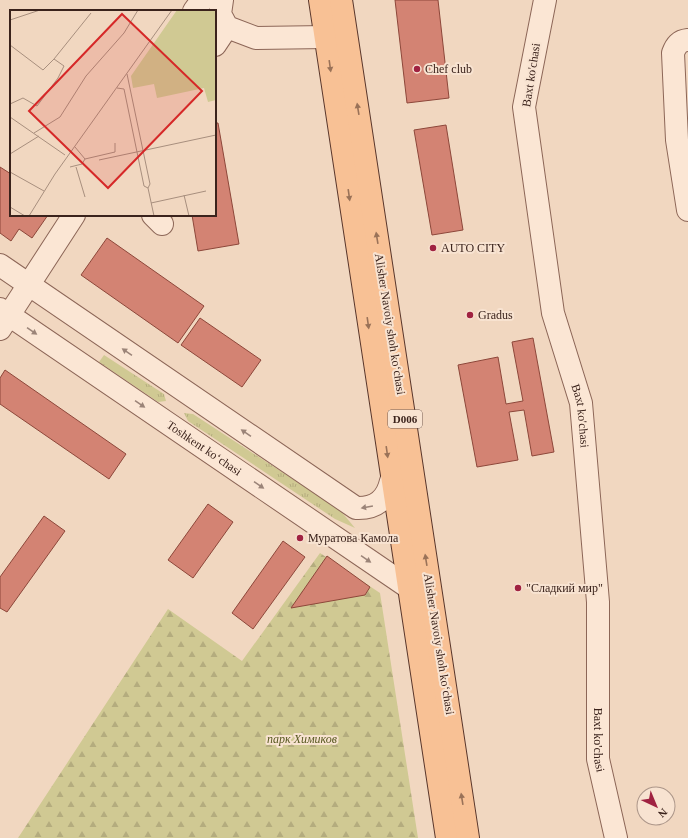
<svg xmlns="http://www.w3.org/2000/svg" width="688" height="838" font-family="Georgia,serif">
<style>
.grass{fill:url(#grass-tufts)}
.forest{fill:url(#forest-firs)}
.building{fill:#d38373;stroke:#8d473a}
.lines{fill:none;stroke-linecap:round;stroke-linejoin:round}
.minor-casing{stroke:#8c6657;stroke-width:24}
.major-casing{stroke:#59362b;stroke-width:24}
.minor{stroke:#fbe6d4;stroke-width:22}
.major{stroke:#f8c195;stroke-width:22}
.oneway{fill:#9a7258}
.oneway2{fill:#9b8478}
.poi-dot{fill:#a02241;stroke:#f8e3d1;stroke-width:1.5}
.labels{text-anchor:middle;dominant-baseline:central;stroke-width:4;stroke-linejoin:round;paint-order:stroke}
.shield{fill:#f8e3d1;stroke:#745d52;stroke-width:1}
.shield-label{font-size:11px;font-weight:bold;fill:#3b231c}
.poi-label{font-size:12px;fill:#3b231c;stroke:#f8e3d1;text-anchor:start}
.street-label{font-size:12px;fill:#3b231c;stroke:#f8e3d1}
.park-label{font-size:12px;font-style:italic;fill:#585921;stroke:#f8e3d1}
.inset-road{fill:none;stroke:#a88f7e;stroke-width:1}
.view{fill:#d62828;fill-opacity:0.15;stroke:#d62828;stroke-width:2}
.inset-edge{fill:none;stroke:#3b231c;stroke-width:2}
</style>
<defs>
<pattern id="grass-tufts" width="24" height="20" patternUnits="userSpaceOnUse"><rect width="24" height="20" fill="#d0c993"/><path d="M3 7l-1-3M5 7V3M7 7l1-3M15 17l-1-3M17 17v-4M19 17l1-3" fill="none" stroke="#b4ac7e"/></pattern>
<pattern id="forest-firs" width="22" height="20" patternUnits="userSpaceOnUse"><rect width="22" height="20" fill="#d0c993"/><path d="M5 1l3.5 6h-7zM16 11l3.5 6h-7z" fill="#b4ac7e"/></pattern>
</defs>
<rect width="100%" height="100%" fill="#f1d7c0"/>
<g class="grass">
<polygon points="104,355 164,394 166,401 158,402 99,362"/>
<polygon points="184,413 193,414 340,510 355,528 335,519 188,421"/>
</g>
<polygon class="forest" points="320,553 380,593 418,838 18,838 168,609 242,661"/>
<g class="building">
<polygon points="395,0 438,0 449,98 407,103"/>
<polygon points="215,123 218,123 239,244 198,251 192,215 215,215"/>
<polygon points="446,125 463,230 432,235 414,130"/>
<polygon points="0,167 11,174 11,215 48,215 32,238 19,229 11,241 0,233"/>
<polygon points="107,238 204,306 178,343 81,275"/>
<polygon points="200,318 261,360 242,387 181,345"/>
<polygon points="533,338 554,452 532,456 524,410 509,412 518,460 477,467 458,365 498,357 506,404 523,401 512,342"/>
<polygon points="5,370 126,454 109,479 0,404 0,378"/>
<polygon points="208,504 233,522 193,578 168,560"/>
<polygon points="44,516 65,531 7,612 0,608 0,577"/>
<polygon points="283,541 305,557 253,629 232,613"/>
<polygon points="327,556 370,587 365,595 291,608"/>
</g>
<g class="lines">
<defs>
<g id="minor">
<polyline points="222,0 220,14 227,27 256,38 326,37"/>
<path id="s1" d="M545 0 524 107 553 313 581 403 598 602V759L616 838"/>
<polyline points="194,11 202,0"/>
<path d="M688 40C679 41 676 45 673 53L677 140 688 210"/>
<polyline points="215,45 227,27"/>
<polyline points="153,215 162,224"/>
<path d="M0 265 356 508C376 509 387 499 391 481"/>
<path id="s2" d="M0 309 408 587"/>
<polyline points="0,329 74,215"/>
</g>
<g id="major">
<polyline points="320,0 447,838"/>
<polyline points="341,0 468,838"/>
</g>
</defs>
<use href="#minor" class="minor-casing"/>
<use href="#major" class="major-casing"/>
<use href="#minor" class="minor"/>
<use href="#major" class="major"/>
</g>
<defs><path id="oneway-solid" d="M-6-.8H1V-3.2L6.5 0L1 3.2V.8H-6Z"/></defs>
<g class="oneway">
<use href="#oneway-solid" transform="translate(330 66) rotate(82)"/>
<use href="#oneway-solid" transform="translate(358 109) rotate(-99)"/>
<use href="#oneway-solid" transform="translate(349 195) rotate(82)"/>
<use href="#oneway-solid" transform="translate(377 238) rotate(-99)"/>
<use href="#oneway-solid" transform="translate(368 323) rotate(82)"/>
<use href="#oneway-solid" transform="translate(387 452) rotate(82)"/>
<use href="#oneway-solid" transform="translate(426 560) rotate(-99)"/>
<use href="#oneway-solid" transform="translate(462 799) rotate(-99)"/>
</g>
<g class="oneway2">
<use href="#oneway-solid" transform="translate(32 331) rotate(34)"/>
<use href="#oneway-solid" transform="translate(127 352) rotate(-146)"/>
<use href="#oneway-solid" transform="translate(140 404) rotate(34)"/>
<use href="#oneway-solid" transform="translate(246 433) rotate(-146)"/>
<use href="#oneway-solid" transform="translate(259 485) rotate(34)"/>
<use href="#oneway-solid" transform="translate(367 507) rotate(170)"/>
<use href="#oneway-solid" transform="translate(366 559) rotate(34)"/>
</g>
<g class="poi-dot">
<circle cx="417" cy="69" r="4"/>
<circle cx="433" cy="248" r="4"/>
<circle cx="470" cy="315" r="4"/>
<circle cx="300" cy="538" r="4"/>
<circle cx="518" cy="588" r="4"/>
</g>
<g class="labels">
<rect class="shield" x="388" y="410" width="34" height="18" rx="3"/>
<g class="shield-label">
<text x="405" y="419">D006</text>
</g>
<g class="poi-label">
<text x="425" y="69">Chef club</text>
<text x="441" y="248">AUTO CITY</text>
<text x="478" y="315">Gradus</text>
<text x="308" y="538">Муратова Камола</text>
<text x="526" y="588">"Сладкий мир"</text>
</g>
<g class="street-label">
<text transform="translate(531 75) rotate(-81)">Baxt ko'chasi</text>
<text transform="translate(390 324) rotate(81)">Alisher Navoiy shoh koʻchasi</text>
<text stroke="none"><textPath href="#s1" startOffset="424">Baxt ko'chasi</textPath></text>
<text stroke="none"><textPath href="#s2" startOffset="247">Toshkent ko‘chasi</textPath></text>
<text transform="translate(439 644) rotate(81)">Alisher Navoiy shoh koʻchasi</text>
<text stroke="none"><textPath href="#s1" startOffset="749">Baxt ko'chasi</textPath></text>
</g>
<g class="park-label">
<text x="302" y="739">парк Химиков</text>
</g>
</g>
<g transform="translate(10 10)">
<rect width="206" height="206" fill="#f1d7c0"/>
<path d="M167 0H206V90L198 92 194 78 147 88 144 74 123 78 121 66Z" fill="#d0c993"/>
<path class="inset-road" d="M0 10 30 0M0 35 33 60 44 49 54 56 48 68 27 96 13 88 0 94M44 49 81 3M107 78 114 79 134 176 138 178 140 174 117 64M0 107 55 145M24 123 50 107 76 66 114 23 128 0M0 144 29 126M75 149 105 142V133M89 150 206 125M60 157 72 154 75 149 65 137M66 157 75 187M0 162 34 181M138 178 144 206M174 185 179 206M141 193 196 181M0 197 15 206M19 206 45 164 162 0"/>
<path class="view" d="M112 4 192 81 98 178 19 101Z"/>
<rect width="206" height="206" class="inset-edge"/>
</g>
<g transform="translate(656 806) rotate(136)"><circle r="19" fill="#f8e3d1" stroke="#ac9689"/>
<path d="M0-3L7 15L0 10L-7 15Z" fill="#a02241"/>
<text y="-6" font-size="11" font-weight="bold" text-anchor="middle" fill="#3b231c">N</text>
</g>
</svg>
